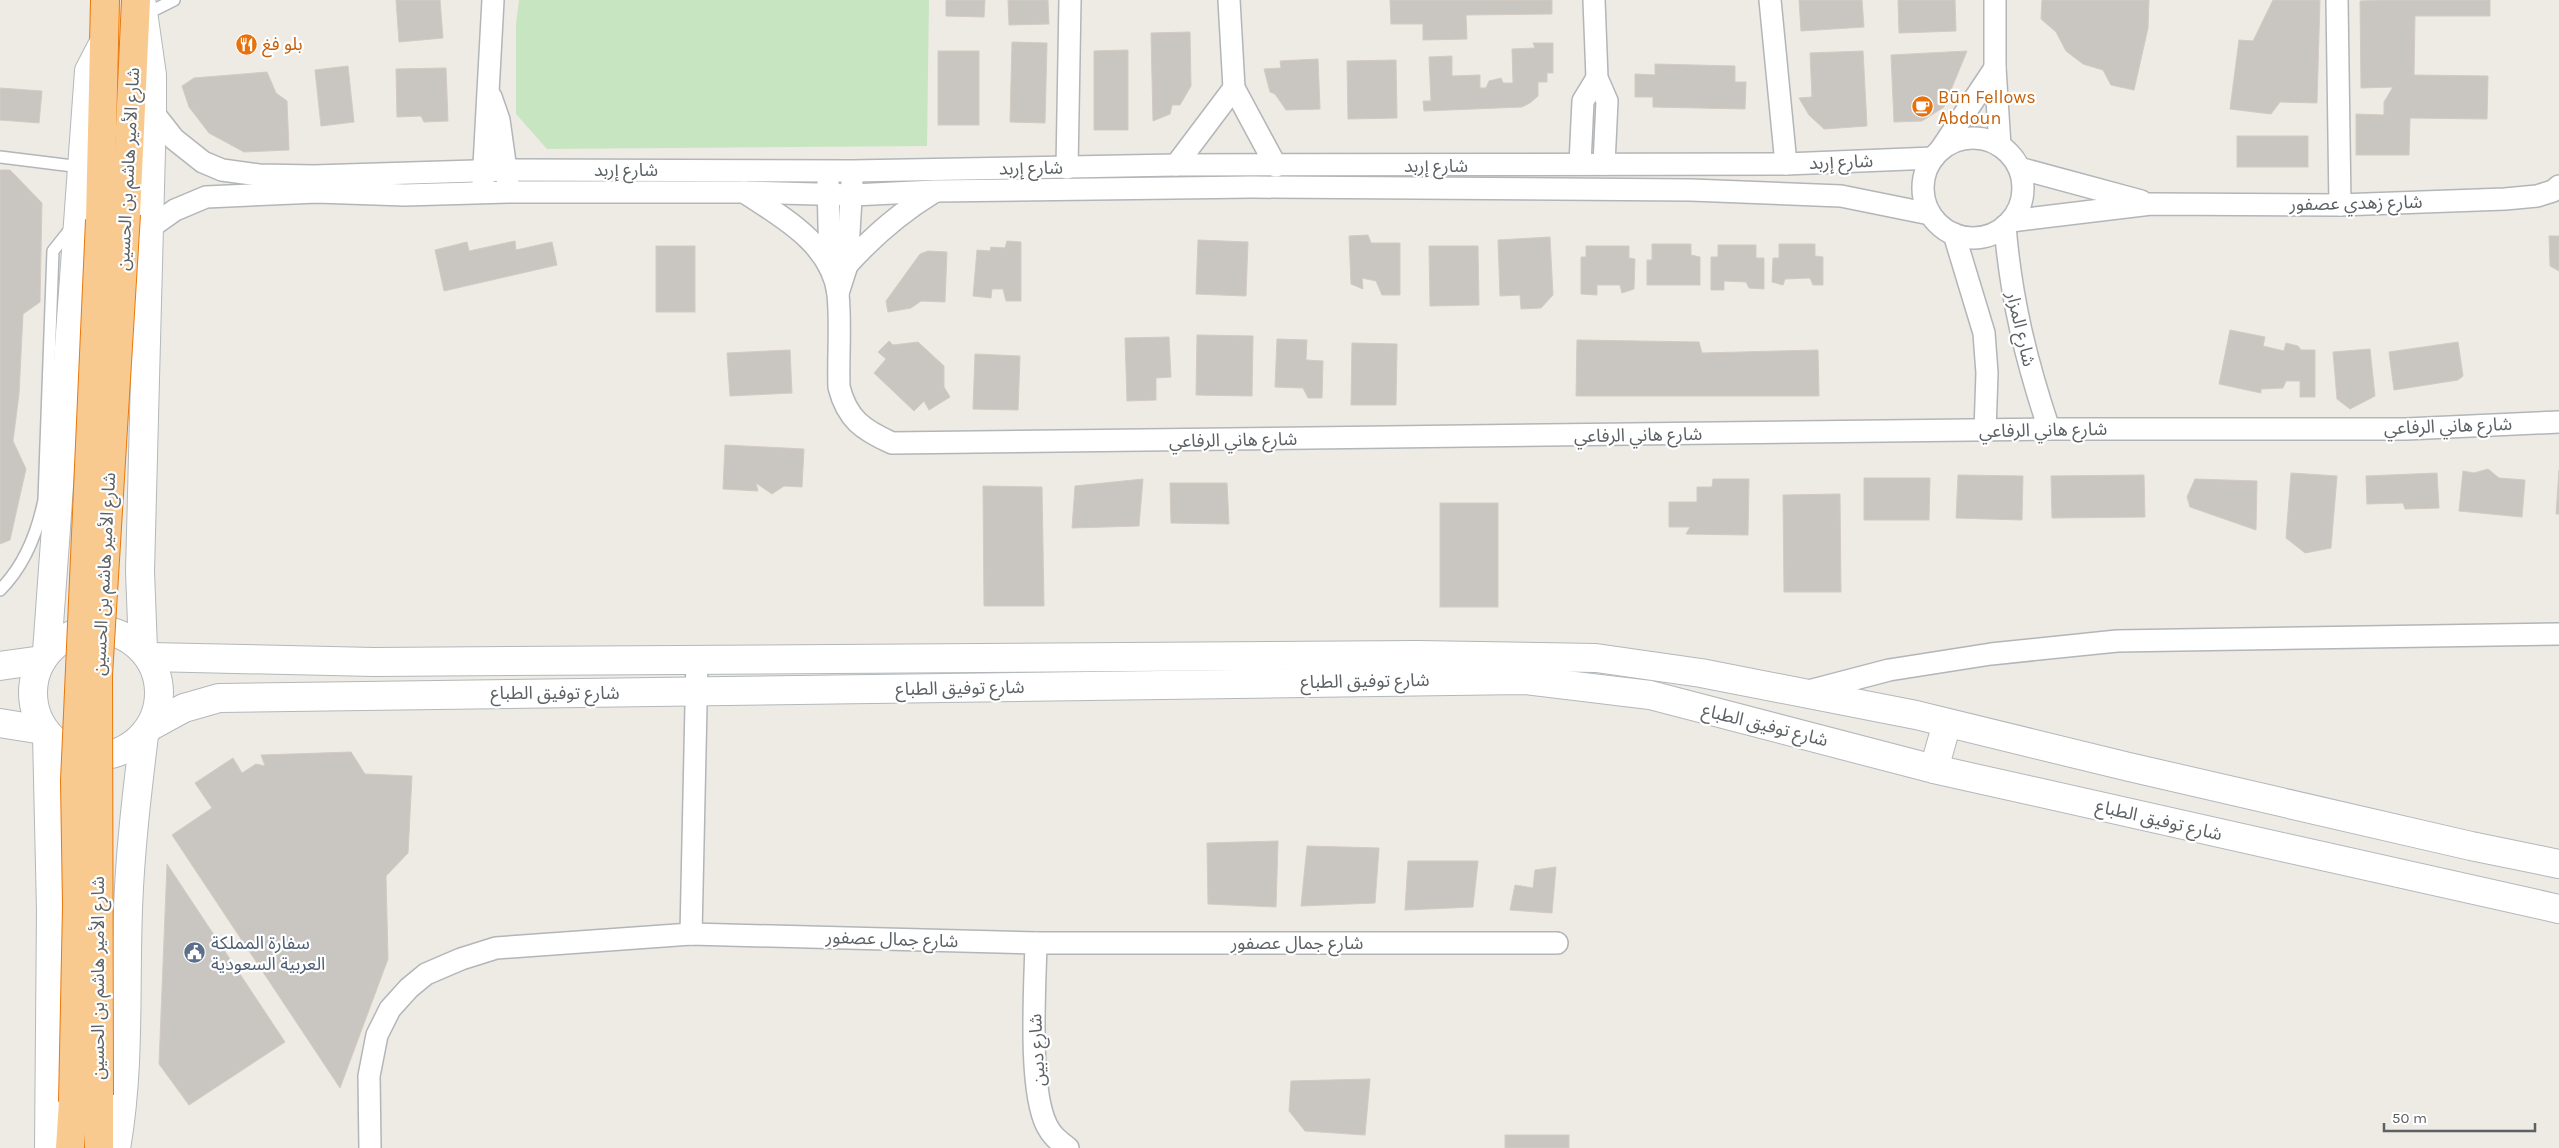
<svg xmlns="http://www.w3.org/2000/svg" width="2559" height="1148" font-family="Karla,'Noto Sans Arabic',sans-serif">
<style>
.green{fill:#c8e5c2}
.building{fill:#c9c5c1;stroke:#d3cbc3}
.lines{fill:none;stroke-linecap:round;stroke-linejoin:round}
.lane-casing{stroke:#b2b6b9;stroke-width:14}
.street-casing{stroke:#b2b6b9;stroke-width:24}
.secondary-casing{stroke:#b3b8bb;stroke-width:30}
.highway-casing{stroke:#eb7808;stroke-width:30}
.lane{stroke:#fff;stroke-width:11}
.street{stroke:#fff;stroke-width:21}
.secondary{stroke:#fff;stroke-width:28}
.highway{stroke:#f9ca90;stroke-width:28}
.highway-bridge-casing{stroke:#eb7808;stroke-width:30;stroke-linecap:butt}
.highway-bridge{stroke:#f9ca90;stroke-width:28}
.labels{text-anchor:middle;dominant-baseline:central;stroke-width:4.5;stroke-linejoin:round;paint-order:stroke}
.food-label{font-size:18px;fill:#c56008;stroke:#fff;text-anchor:start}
.street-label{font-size:18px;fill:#5c6164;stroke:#fff}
.service-label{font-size:18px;fill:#4e5e75;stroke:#fff;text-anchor:start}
</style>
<rect width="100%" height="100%" fill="#eeeae4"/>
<polygon class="green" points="519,0 929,0 927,146 547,149 516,114 516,24"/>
<g class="building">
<polygon points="396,0 440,0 443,38 399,42"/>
<polygon points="946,0 985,0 984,17 946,16"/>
<polygon points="1008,0 1048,0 1049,24 1009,25"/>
<polygon points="1390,0 1552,0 1552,14 1466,15 1467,39 1423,40 1423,24 1391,24"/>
<polygon points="1799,0 1862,0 1864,27 1801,31"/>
<polygon points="1898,0 1955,0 1956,31 1899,33"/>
<polygon points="2042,0 2149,0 2148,28 2134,90 2111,85 2103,70 2083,64 2066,51 2056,32 2041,19"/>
<polygon points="2273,0 2320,0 2317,103 2280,102 2271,114 2230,109 2239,40 2253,41"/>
<polygon points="2384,0 2490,0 2490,16 2415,16 2414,75 2488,76 2487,119 2410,118 2409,155 2356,155 2356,114 2384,115 2384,102 2393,87 2361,88 2360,1"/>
<polygon points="1190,32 1191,86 1180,105 1172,105 1170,114 1153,121 1151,33"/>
<polygon points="1012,42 1047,43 1045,123 1010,122"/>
<polygon points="1533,43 1553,43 1553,73 1547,73 1547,82 1538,82 1538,96 1530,103 1522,107 1424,111 1423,101 1431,101 1429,57 1452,56 1452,76 1480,75 1480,88 1486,88 1489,81 1501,78 1503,83 1513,83 1512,49 1535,48"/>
<polygon points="1128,50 1128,130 1094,130 1094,51"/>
<rect x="938" y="51" width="41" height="74"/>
<polygon points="1863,51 1867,126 1824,129 1809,115 1799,98 1812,97 1810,53"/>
<polygon points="1967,51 1944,107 1922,121 1894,122 1891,55"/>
<polygon points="1318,59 1320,109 1286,110 1275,94 1270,92 1264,69 1281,68 1280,61"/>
<polygon points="1396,60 1397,118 1348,119 1347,61"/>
<polygon points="1655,64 1735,66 1735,82 1746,82 1745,109 1653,107 1653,97 1635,97 1635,74 1655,75"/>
<polygon points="348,66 354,122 321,126 315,70"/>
<polygon points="446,68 448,121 424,122 421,116 397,117 396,69"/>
<polygon points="267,72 276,93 287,101 289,150 244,152 209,133 189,107 182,86 194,78"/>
<polygon points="0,88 42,91 39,123 0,120"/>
<rect x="2237" y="136" width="71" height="31"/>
<polygon points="0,170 10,170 42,203 40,302 23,314 19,394 13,441 26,469 10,540 0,544"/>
<polygon points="1368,235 1371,243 1400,243 1400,295 1382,295 1376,281 1362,278 1363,289 1351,284 1349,236"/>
<polygon points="2549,236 2559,236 2559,271 2550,266"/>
<polygon points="1550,237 1553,295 1541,308 1521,309 1520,295 1500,296 1498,240"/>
<polygon points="1198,240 1248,242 1246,296 1196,294"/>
<polygon points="515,241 516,250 552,242 557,265 444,291 435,250 467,242 469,251"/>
<polygon points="1007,241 1021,242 1021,301 1006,301 1003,289 992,289 991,298 973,296 977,250 990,251 991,247 1005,248"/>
<polygon points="1652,244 1691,244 1691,255 1700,257 1700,285 1647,285 1647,260 1652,260"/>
<polygon points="1779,244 1815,244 1815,256 1823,257 1823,285 1813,285 1810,278 1785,279 1783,285 1772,282 1773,258 1779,258"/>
<polygon points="1718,245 1756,245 1756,258 1764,258 1764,289 1749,288 1746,282 1724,281 1724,290 1711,290 1711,257 1718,257"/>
<rect x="656" y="246" width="39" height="66"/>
<polygon points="1429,246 1478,246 1479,305 1430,306"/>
<polygon points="1586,246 1629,246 1629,258 1635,259 1634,289 1622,293 1620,285 1597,285 1597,295 1581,294 1581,257 1586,257"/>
<polygon points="928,251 947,252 945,302 921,301 911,308 888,312 886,301 920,254"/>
<polygon points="2230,330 2265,337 2263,346 2284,351 2286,343 2298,346 2301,350 2315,350 2315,397 2300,397 2300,381 2286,381 2283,388 2261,389 2261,393 2219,384"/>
<polygon points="1197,335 1253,336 1252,396 1196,395"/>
<polygon points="1169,337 1171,377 1156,378 1156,400 1127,401 1125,338"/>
<polygon points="1277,339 1307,340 1306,360 1323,361 1322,398 1308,398 1303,388 1275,387"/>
<polygon points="1577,340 1699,342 1702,353 1818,350 1819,396 1576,396"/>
<polygon points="889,341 893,345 918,342 944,366 944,387 950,397 929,410 924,401 914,411 874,373 886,359 878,352"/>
<polygon points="2458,342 2463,376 2458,380 2394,390 2389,352"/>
<polygon points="1352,343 1397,344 1396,405 1351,405"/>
<polygon points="2370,349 2375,396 2350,409 2337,399 2333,352"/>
<polygon points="790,350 792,393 730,396 727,353"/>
<polygon points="975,354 1020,356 1018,410 973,409"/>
<polygon points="725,445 804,449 802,487 784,486 772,494 756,483 758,491 723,489"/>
<polygon points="2488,469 2499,478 2525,480 2522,517 2459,511 2463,471 2474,473"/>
<polygon points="2559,470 2559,514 2556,514"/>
<polygon points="2291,473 2337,476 2331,548 2305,553 2286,538"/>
<polygon points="2437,473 2439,508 2405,509 2403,503 2367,504 2366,476"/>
<polygon points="1958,475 2023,476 2022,520 1956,518"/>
<polygon points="2144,475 2145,517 2052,518 2051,476"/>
<polygon points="1864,478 1930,478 1929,520 1864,520"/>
<polygon points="1143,479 1139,526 1072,528 1075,486"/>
<polygon points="1713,479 1749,479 1748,535 1686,534 1690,527 1669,527 1669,502 1697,502 1697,487 1712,487"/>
<polygon points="2195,479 2257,481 2256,530 2190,507 2187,497"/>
<polygon points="1170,483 1227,483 1229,524 1171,523"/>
<polygon points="983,486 1042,487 1044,606 984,606"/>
<polygon points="1840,494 1841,592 1784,592 1783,495"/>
<rect x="1440" y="503" width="58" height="104"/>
<polygon points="351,752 365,774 412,776 408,853 386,876 388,959 340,1088 172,835 212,808 195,783 233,758 242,773 256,764 265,766 261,755"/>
<polygon points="1278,841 1276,907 1208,904 1207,843"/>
<polygon points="1307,846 1379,848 1375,903 1301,906"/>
<polygon points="1408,861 1478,861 1473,907 1405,910"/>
<polygon points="167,864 285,1042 189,1105 159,1064"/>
<polygon points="1556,867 1552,913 1510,910 1515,885 1533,888 1535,870"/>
<polygon points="1370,1079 1365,1135 1305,1131 1289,1111 1291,1081"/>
<rect x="1505" y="1135" width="64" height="13"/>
</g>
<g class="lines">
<defs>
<g id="lane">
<polyline points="144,15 174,0"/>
<polyline points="0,157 81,167"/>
<path d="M0 590C25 565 37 534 44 500L53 251 72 227"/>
</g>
<g id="street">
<polyline points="1229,0 1234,88 1276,166"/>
<polyline points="1594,0 1597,78 1607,101 1604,164"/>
<polyline points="1770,0 1786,164"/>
<polyline points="1995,0 1995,68 2000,146"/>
<polyline points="2337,0 2340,205"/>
<polyline points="491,97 499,120 508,184"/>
<polyline points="152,111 174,139 203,162 222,170 259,175 314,176 507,170 852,171 1176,165 1786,164 1933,158"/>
<circle cx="1973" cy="188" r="50"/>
<polyline points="1941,149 1995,68"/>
<polyline points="1580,164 1583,101 1597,78"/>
<polyline points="1176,165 1234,88"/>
<polyline points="1067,168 1070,0"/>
<polyline points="2019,168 2141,201"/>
<polyline points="828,181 830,268"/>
<polyline points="483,184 493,0"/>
<path d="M744 192C782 217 832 244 838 294 841 324 838 356 839 387 847 419 863 430 892 443L2049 429H2406L2559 422"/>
<polyline points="2011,221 2151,204 2340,205 2505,199 2537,196 2553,191 2559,186"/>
<path d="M2005 226C2011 299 2026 360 2049 429"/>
<polyline points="151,227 175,210 206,197 317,192 405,195 508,192 744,192 853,195 935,191 1252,187 1691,190 1841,196 1930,214"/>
<polyline points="1954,234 1984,333 1987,373 1985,431"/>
<path d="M847 265C873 236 901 212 934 192"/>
<polyline points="838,293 847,265 852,182"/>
<polyline points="1805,692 1889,670 1991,654 2117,641 2559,634"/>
<polyline points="691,934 697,659"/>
<path d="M1036 943C1035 987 1028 1089 1047 1126 1052 1136 1059 1141 1068 1148"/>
<polyline points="370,1148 369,1076 377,1035 390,1009 409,988 426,974 461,959 496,948 691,934 1036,943 1557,943"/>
</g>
<g id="secondary">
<polyline points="142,5 152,75 152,111 140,571 143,650"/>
<circle cx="96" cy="693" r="63"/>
<polyline points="47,652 89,71 103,44"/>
<polyline points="149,657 374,662 1417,655 1596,658 1701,673 1916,715 2129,767 2471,846 2559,864"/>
<polyline points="0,666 42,660"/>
<polyline points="0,723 43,730"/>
<polyline points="151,726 184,708 219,698 1524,680 1650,695 1934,769 2559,909"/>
<polyline points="47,735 51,910 49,1148"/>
<polyline points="1934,769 1947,723"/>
<path d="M116 1148C130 1069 125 989 128 909 130 851 137 793 144 735"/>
</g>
<g id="highway">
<polyline points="126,214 136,0"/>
<polyline points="100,220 105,0"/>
<polyline points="70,1148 73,1102"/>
<polyline points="99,1148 99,1095"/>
</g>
</defs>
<use href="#lane" class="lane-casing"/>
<use href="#street" class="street-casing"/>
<use href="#secondary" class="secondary-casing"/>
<use href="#highway" class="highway-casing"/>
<use href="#lane" class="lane"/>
<use href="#street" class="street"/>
<use href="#secondary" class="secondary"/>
<use href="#highway" class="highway"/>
<defs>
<g id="highway-bridge">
<polyline points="99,1095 98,675 126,214"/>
<polyline points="73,1102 77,906 75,781 100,220"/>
</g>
</defs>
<use href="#highway-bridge" class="highway-bridge-casing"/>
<use href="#highway-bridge" class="highway-bridge"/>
</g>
<defs>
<symbol id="restaurant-disc" viewBox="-11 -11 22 22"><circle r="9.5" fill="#e8710a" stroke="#fff"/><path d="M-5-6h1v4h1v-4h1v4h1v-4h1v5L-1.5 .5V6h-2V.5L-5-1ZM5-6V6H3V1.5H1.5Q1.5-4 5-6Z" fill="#fff"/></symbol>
<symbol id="cafe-disc" viewBox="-11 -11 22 22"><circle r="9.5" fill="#e8710a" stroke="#fff"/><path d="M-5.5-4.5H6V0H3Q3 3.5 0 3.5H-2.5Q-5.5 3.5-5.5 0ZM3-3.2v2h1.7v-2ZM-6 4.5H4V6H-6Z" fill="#fff"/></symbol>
<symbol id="civic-disc" viewBox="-11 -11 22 22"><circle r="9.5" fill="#5c6f8a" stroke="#fff"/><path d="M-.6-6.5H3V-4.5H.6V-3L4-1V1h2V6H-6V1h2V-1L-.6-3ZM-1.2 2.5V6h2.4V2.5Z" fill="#fff"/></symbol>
</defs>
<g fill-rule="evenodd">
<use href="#restaurant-disc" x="234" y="32" width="25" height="25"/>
<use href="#cafe-disc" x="1910" y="94" width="25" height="25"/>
<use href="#civic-disc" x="182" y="940" width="25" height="25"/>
</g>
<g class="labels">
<g class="food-label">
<text x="262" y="44">بلو فغ</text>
<text x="1938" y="97">Būn Fellows<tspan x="1938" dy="21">Abdoun</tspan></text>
</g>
<g class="street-label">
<text transform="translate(1841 162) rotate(-2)">شارع إربد</text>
<text x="1436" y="166">شارع إربد</text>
<text transform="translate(1031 168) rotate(-1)">شارع إربد</text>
<text transform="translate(128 169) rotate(-87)">شارع الأمير هاشم بن الحسين</text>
<text x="626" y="170">شارع إربد</text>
<text transform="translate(2356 203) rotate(-1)">شارع زهدي عصفور</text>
<text transform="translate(2021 329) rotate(77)">شارع المزار</text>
<text transform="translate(2448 426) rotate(-2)">شارع هاني الرفاعي</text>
<text transform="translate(2043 430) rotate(-1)">شارع هاني الرفاعي</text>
<text transform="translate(1638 435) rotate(-1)">شارع هاني الرفاعي</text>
<text transform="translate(1233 440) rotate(-1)">شارع هاني الرفاعي</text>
<text transform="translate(104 574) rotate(-87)">شارع الأمير هاشم بن الحسين</text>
<text transform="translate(1365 681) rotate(-1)">شارع توفيق الطباع</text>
<text transform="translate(960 688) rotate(-1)">شارع توفيق الطباع</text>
<text x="555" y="693">شارع توفيق الطباع</text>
<text transform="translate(1765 725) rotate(14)">شارع توفيق الطباع</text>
<text transform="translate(2159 820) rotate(13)">شارع توفيق الطباع</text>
<text transform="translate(892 939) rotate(2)">شارع جمال عصفور</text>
<text x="1297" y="943">شارع جمال عصفور</text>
<text transform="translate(98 978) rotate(-90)">شارع الأمير هاشم بن الحسين</text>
<text transform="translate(1037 1050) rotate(-93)">شارع دبين</text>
</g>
<g class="service-label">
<text x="211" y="943">سفارة المملكة<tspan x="211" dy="21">العربية السعودية</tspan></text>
</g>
</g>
<path d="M2384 1123v8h151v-8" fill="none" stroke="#5c6164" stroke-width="2.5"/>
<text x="2392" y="1123" font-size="15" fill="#5c6164" stroke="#ffffff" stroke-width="4" paint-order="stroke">50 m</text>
</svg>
